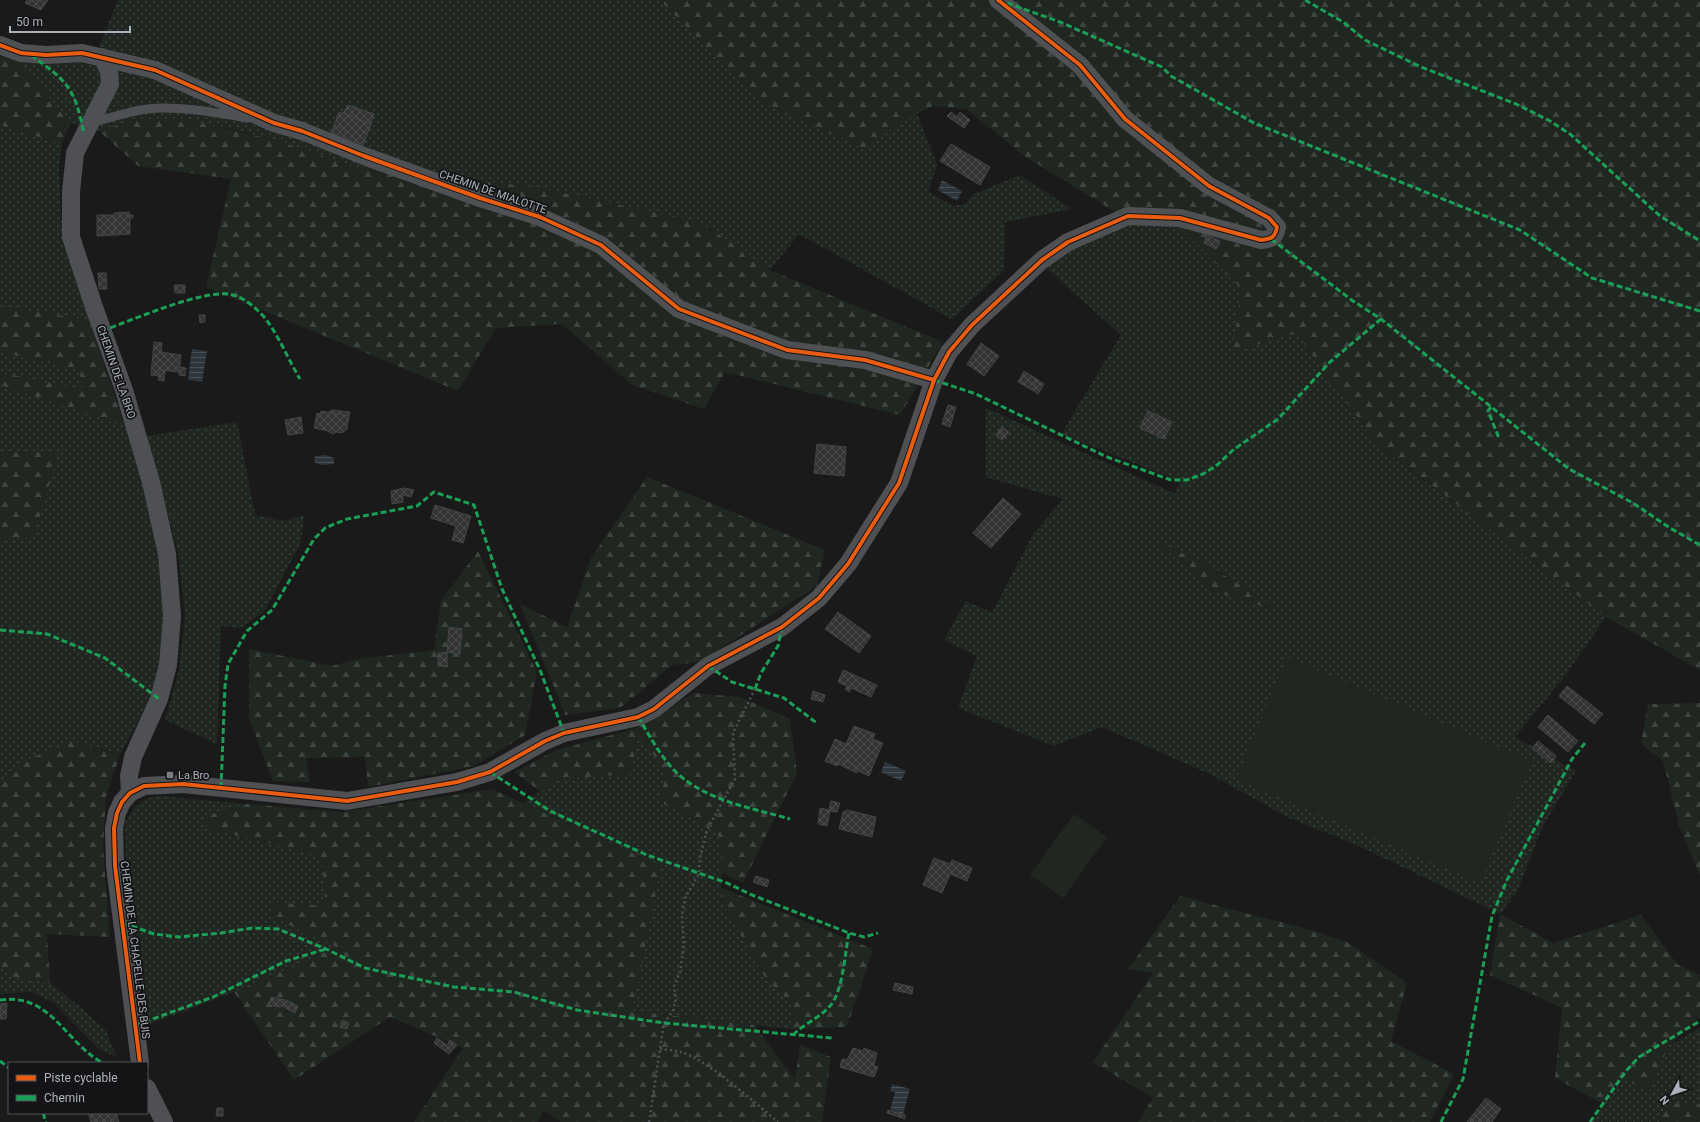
<svg xmlns="http://www.w3.org/2000/svg" width="1700" height="1122" font-family="Roboto,sans-serif">
<style>
.grass{fill:url(#grass-dots);fill-rule:evenodd}
.forest{fill:url(#forest-firs)}
.park{fill:#202721}
.water{fill:url(#water-rules)}
.building{fill:url(#building-cross-hatch);stroke:#424446}
.lines{fill:none;stroke-linecap:round;stroke-linejoin:round}
.path{stroke:#505154;stroke-width:2.5;stroke-dasharray:2 3;stroke-linecap:butt}
.service{stroke:#4e5053;stroke-width:9}
.minor{stroke:#4e5053;stroke-width:18}
.quiet{stroke:#1a9f57;stroke-width:3;stroke-dasharray:6 3;stroke-linecap:butt}
.cycleway-casing{stroke:#141416;stroke-width:6}
.cycleway{stroke:#e95d12;stroke-width:4}
.poi-dot{fill:#797d82;stroke:#141416;stroke-width:1.5}
.labels{text-anchor:middle;dominant-baseline:central;stroke-width:3.5;stroke-linejoin:round;paint-order:stroke}
.street-label{font-size:11px;fill:#acb2ba;stroke:#141416}
.poi-label{font-size:11px;fill:#acb2ba;stroke:#141416;text-anchor:start}
</style>
<defs>
<pattern id="grass-dots" width="8" height="8" patternUnits="userSpaceOnUse"><rect width="8" height="8" fill="#202721"/><path d="M2 2h.1M6 6h.1" fill="none" stroke="#3e443f" stroke-width="1.8" stroke-linecap="round"/></pattern>
<pattern id="forest-firs" width="22" height="20" patternUnits="userSpaceOnUse"><rect width="22" height="20" fill="#202721"/><path d="M5 1l3.5 6h-7zM16 11l3.5 6h-7z" fill="#3e443f"/></pattern>
<pattern id="water-rules" width="6" height="5" patternUnits="userSpaceOnUse"><rect width="6" height="5" fill="#2d363c"/><path d="M0 2.5h6" fill="none" stroke="#495156"/></pattern>
<pattern id="building-cross-hatch" width="8" height="8" patternUnits="userSpaceOnUse"><rect width="8" height="8" fill="#333334"/><path d="M0 0l8 8M0 8l8-8" fill="none" stroke="#4e4e4f"/></pattern>
</defs>
<rect width="100%" height="100%" fill="#1a1a1a"/>
<g class="grass">
<polygon points="118,0 660,0 758,100 863,148 917,113 937,165 928,192 953,206 965,204 974,194 1019,175 1072,209 1005,222 1004,270 952,319 799,234 770,270 701,222 536,187 353,167 282,142 225,127 137,119 99,131 70,123 21,61 97,52"/>
<polygon points="0,125 62,144 59,166 61,217 89,320 0,306"/>
<path d="M1131 222 1179 227 1241 288 1233 352 1296 333 1378 446 1606 617 1565 676 1515 737 1576 771 1542 828 1517 892 1500 914 1357 845 1289 818 1210 774 1102 727 1054 746 958 708 977 656 944 640 966 601 992 613 1033 534 1063 499 986 477V408L1175 494 1180 481 1061 434 1121 335 1046 268 1072 243ZM1158 543C1200 557 1240 583 1275 609L1214 592Z"/>
<polygon points="0,352 79,370 83,391 9,374 0,374"/>
<path d="M0 385 125 426C132 449 141 472 147 496 158 544 169 617 159 665 153 697 136 726 120 754L73 741 6 779 0 788Z"/>
<polygon points="237,422 255,515 284,521 304,515 301,542 264,612 240,628 221,626 217,744 165,720 179,670 185,615 178,551 146,436"/>
<polygon points="639,733 666,774 659,802 717,830 722,854 721,901 767,981 791,1003 792,1029 632,1011 661,866 524,803 557,779 630,774"/>
<polygon points="161,796 247,804 206,816 205,828 321,856 326,906 274,902 338,947 234,992 148,1025 126,861 125,823 135,806 151,797"/>
<polygon points="0,967 10,976 50,983 79,1006 106,1031 117,1057 99,1049 54,1003 31,992 0,994"/>
<polygon points="1700,1028 1700,1104 1669,1103 1659,1118 1664,1122 1592,1122 1603,1104 1626,1079 1649,1093 1668,1046"/>
</g>
<g class="forest">
<polygon points="660,0 1700,0 1700,670 1606,617 1378,445 1296,333 1233,352 1241,288 1179,227 1131,222 1026,157 966,109 934,106 917,113 863,148 758,100"/>
<polygon points="0,55 21,61 70,123 62,144 0,125"/>
<polygon points="183,118 282,142 353,167 536,187 701,222 770,270 943,342 900,415 725,372 704,409 632,385 562,324 496,328 458,391 206,287 231,179 138,166 99,131 137,119"/>
<polygon points="0,306 89,320 125,426 0,385 0,374 9,374 83,390 79,370 0,352"/>
<polygon points="0,451 59,452 33,538 0,539"/>
<polygon points="647,477 825,550 817,586 699,662 672,665 620,708 565,715 520,604 567,627 591,558"/>
<path d="M1157 542C1200 559 1239 582 1276 610L1214 592Z"/>
<polygon points="478,551 537,672 525,735 474,766 368,787 365,757 306,758 310,782 273,781 249,718 249,649 332,666 357,659 434,650 441,601"/>
<polygon points="694,693 740,697 790,719 797,773 743,883 722,873 722,854 717,830 659,802 666,774 639,733 630,774 557,779 540,791 514,772 557,750 637,728"/>
<polygon points="1700,703 1700,876 1679,825 1663,761 1641,744 1648,704"/>
<polygon points="73,741 120,755 106,797 103,848 110,937 47,934 50,983 10,976 0,967 0,788 6,779 26,760"/>
<polygon points="492,789 661,866 632,1011 754,1025 795,1079 800,1045 831,1057 822,1122 561,1122 543,1110 538,1122 414,1122 463,1048 390,1017 294,1080 234,992 337,947 272,917 274,902 326,906 321,856 205,828 206,816 247,804 342,812"/>
<polygon points="722,888 873,949 847,1027 792,1029 791,1003 767,981 721,901"/>
<polygon points="1180,896 1311,930 1349,943 1407,983 1391,1041 1454,1074 1430,1122 1138,1122 1153,1098 1093,1062 1153,973 1128,969"/>
<polygon points="1500,914 1553,943 1641,915 1677,964 1700,975 1700,1017 1668,1046 1649,1094 1626,1079 1603,1104 1555,1078 1562,1008 1490,975"/>
<polygon points="1669,1103 1700,1104 1700,1122 1664,1122 1659,1118"/>
</g>
<g class="park">
<polygon points="1287,657 1532,761 1480,883 1236,779"/>
<polygon points="1074,814 1107,837 1063,898 1030,875"/>
</g>
<g class="water">
<polygon points="942,180 962,191 957,201 938,190"/>
<polygon points="192,349 207,351 202,382 188,380"/>
<polygon points="325,455 334,458 334,464 322,465 314,462 315,456"/>
<polygon points="885,762 906,771 901,781 881,772"/>
<polygon points="892,1084 910,1089 903,1114 890,1110 895,1092 890,1091"/>
</g>
<g class="building">
<polygon points="27,0 48,0 41,10 25,3"/>
<polygon points="348,105 374,114 371,124 343,113"/>
<polygon points="339,112 371,124 363,145 343,137 346,130 334,125"/>
<polygon points="951,112 957,117 954,121 947,116"/>
<polygon points="960,112 970,120 964,128 954,121"/>
<polygon points="334,125 346,130 343,137 331,133"/>
<polygon points="951,144 990,167 980,185 940,161"/>
<polygon points="129,212 130,215 133,215 133,218 130,218 130,234 115,235 114,213"/>
<polygon points="97,215 114,215 115,235 97,236"/>
<polygon points="1207,235 1220,241 1216,249 1204,243"/>
<polygon points="98,273 106,273 107,289 99,289"/>
<polygon points="174,285 185,285 185,293 175,293"/>
<polygon points="199,315 205,315 205,322 200,323"/>
<polygon points="154,342 162,343 161,352 181,355 179,372 160,370 160,376 151,375"/>
<polygon points="981,343 999,356 984,376 967,364"/>
<polygon points="180,367 186,368 185,376 179,375"/>
<polygon points="160,370 165,371 164,381 158,380"/>
<polygon points="1024,371 1038,380 1032,390 1018,382"/>
<polygon points="1038,380 1044,384 1038,394 1032,390"/>
<polygon points="948,405 956,407 950,427 942,424"/>
<polygon points="332,410 350,412 349,416 329,412"/>
<polygon points="321,411 349,416 347,429 342,433 336,432 334,434 330,433 328,431 314,428 317,413 320,414"/>
<polygon points="1148,411 1172,422 1164,439 1140,428"/>
<polygon points="301,417 303,433 288,435 285,420"/>
<polygon points="1002,427 1009,432 1002,440 996,435"/>
<polygon points="817,444 846,447 844,476 814,473"/>
<polygon points="404,488 414,490 411,497 403,495 403,502 392,504 391,491"/>
<polygon points="1003,498 1021,514 991,548 973,533"/>
<polygon points="435,505 471,516 463,543 452,540 456,526 431,518"/>
<polygon points="838,612 871,636 859,653 825,629"/>
<polygon points="449,627 462,629 460,654 447,652"/>
<polygon points="447,652 447,666 438,666 438,653"/>
<polygon points="843,670 877,685 871,697 838,682"/>
<polygon points="847,686 851,688 849,692 845,689"/>
<polygon points="1567,686 1603,714 1594,724 1559,696"/>
<polygon points="813,691 825,695 823,702 811,699"/>
<polygon points="1548,715 1578,741 1568,752 1538,727"/>
<polygon points="854,726 875,734 868,750 878,754 869,776 858,771 860,767 841,759 837,766 825,761 832,746 843,751"/>
<polygon points="835,739 846,744 843,751 832,746"/>
<polygon points="873,739 883,743 878,754 868,750"/>
<polygon points="1538,741 1556,756 1551,763 1532,748"/>
<polygon points="841,759 860,767 857,773 838,764"/>
<polygon points="831,801 840,803 837,812 830,811 827,826 818,824 820,808 829,810"/>
<polygon points="847,810 876,817 872,837 839,829 843,812"/>
<polygon points="934,858 950,864 952,860 972,868 967,881 950,874 942,893 923,885"/>
<polygon points="756,876 769,880 767,887 753,882"/>
<polygon points="895,983 913,987 912,994 893,990"/>
<polygon points="271,997 285,1000 298,1006 295,1013 282,1006 279,1007 269,1005"/>
<polygon points="7,1003 6,1019 0,1019 0,1004"/>
<polygon points="342,1020 349,1023 347,1029 340,1027"/>
<polygon points="437,1038 447,1045 450,1040 457,1045 449,1054 434,1043"/>
<polygon points="853,1048 863,1051 864,1048 877,1053 874,1066 878,1067 874,1077 840,1067 842,1059 847,1060"/>
<polygon points="1486,1098 1501,1109 1492,1122 1467,1122"/>
<polygon points="217,1108 223,1108 223,1116 216,1116"/>
<polygon points="888,1110 905,1115 905,1119 887,1113"/>
<polygon points="88,1113 116,1113 119,1122 91,1122"/>
</g>
<g class="lines">
<g class="path">
<path d="M660 1049C666 1050 674 1050 681 1052 708 1060 755 1103 778 1122"/>
<polyline points="649,1122 664,1023 673,1011 676,999 674,986 680,972 684,946 682,917 685,898 699,874 700,857 707,830 735,779 733,733 755,689"/>
</g>
<path class="service" d="M90 123C114 117 138 108 162 108 191 108 219 113 247 118"/>
<g class="minor">
<polyline points="0,45 21,53 46,55 82,53 155,70 274,123 302,131 364,156 480,198 540,217 601,245 679,309 787,350 865,360 934,380"/>
<polyline points="102,57 109,71 110,84 75,153 71,192 71,237 95,310 124,390 151,482 167,554 172,616 168,665 159,699 133,757 129,776 130,793"/>
<path d="M140 1063 115 866 114 828 117 813 122 802 130 793 144 786 183 784 347 801 457 782 490 772 545 741 564 733 638 717 654 709 708 666 782 627 819 598 848 564 899 483 934 380 949 352 972 325 1042 260 1068 242 1128 216 1180 218 1261 240C1271 239 1275 238 1277 227L1269 218 1209 186 1125 119 1080 65 998 0"/>
<polyline points="147,1088 164,1122"/>
</g>
<g class="quiet">
<polyline points="1305,0 1343,22 1365,40 1421,67 1516,104 1550,121 1570,134 1660,216 1700,241"/>
<polyline points="1007,3 1060,22 1162,67 1171,76 1254,123 1520,230 1592,278 1700,311"/>
<path d="M31 55C68 82 75 88 84 134"/>
<polyline points="1271,239 1353,301 1381,319 1569,469 1633,503 1670,528 1700,545"/>
<path d="M102 331C130 321 207 287 233 295 245 298 257 309 265 318 279 336 288 359 300 379"/>
<polyline points="934,380 976,394 1107,457 1171,480 1187,480 1203,474 1216,466 1233,450 1278,419 1330,362 1381,319"/>
<polyline points="1491,407 1488,411 1499,438"/>
<polyline points="0,630 47,634 105,658 159,699"/>
<polyline points="708,666 732,682 784,698 818,724"/>
<polyline points="755,689 761,673 778,646 782,627"/>
<path d="M638 717C650 736 661 758 677 773 707 801 752 808 790 819"/>
<polyline points="490,772 550,811 647,855 727,883 752,895 849,933 864,937 878,933"/>
<polyline points="221,788 225,686 228,664 247,631 272,610 314,539 325,528 347,519 417,506 434,492 474,505 502,589 540,670 564,733"/>
<polyline points="123,923 154,934 179,937 221,933 252,928 278,929 326,949 365,968 454,987 514,992 577,1010 664,1023 832,1038"/>
<path d="M0 1000C52 993 64 1042 103 1063"/>
<polyline points="136,1025 213,997 286,961 326,949"/>
<path d="M793 1035C804 1024 819 1018 829 1007 843 994 845 951 849 933"/>
<polyline points="0,1061 9,1068"/>
<polyline points="43,1113 46,1122"/>
<polyline points="1441,1122 1463,1079 1492,916 1507,880 1572,759 1585,743"/>
<polyline points="1590,1122 1626,1071 1639,1057 1700,1021"/>
</g>
<defs>
<g id="cycleway">
<polyline points="0,45 21,53 46,55 82,53 155,70 274,123 302,131 364,156 480,198 540,217 601,245 679,309 787,350 865,360 934,380"/>
<path d="M140 1063 115 866 114 828 117 813 122 802 130 793 144 786 183 784 347 801 457 782 490 772 545 741 564 733 638 717 654 709 708 666 782 627 819 598 848 564 899 483 934 380 949 352 972 325 1042 260 1068 242 1128 216 1180 218 1261 240C1271 239 1275 238 1277 227L1269 218 1209 186 1125 119 1080 65 998 0"/>
</g>
</defs>
<use href="#cycleway" class="cycleway-casing"/>
<use href="#cycleway" class="cycleway"/>
</g>
<rect class="poi-dot" x="166" y="771" width="8" height="8" rx="2"/>
<g class="labels">
<g class="street-label">
<text transform="translate(493 192) rotate(19)">CHEMIN DE MIALOTTE</text>
<text transform="translate(116 372) rotate(71)">CHEMIN DE LA BRO</text>
<text transform="translate(135 950) rotate(83)">CHEMIN DE LA CHAPELLE DES BUIS</text>
</g>
<g class="poi-label">
<text x="178" y="775">La Bro</text>
</g>
</g>
<rect x="8" y="1062" width="140" height="52" fill="#141416" stroke="#515358"/>
<rect x="16" y="1075" width="20" height="6" fill="#e95d12" stroke="#515358"/>
<text x="44" y="1082" font-size="12" fill="#acb2ba">Piste cyclable</text>
<rect x="16" y="1095" width="20" height="6" fill="#1a9f57" stroke="#515358"/>
<text x="44" y="1102" font-size="12" fill="#acb2ba">Chemin</text>
<g transform="translate(1672 1094) rotate(230)" stroke="#141416" stroke-width="3" paint-order="stroke">
<path d="M0-3L7 15L0 10L-7 15Z" fill="#acb2ba"/>
<text y="-6" font-size="11" font-weight="bold" text-anchor="middle" fill="#acb2ba">N</text>
</g>
<path d="M10 26v6h120v-6" fill="none" stroke="#acb2ba" stroke-width="2"/>
<text x="16" y="26" font-size="12" fill="#acb2ba" stroke="#141416" stroke-width="3" paint-order="stroke">50 m</text>
</svg>
